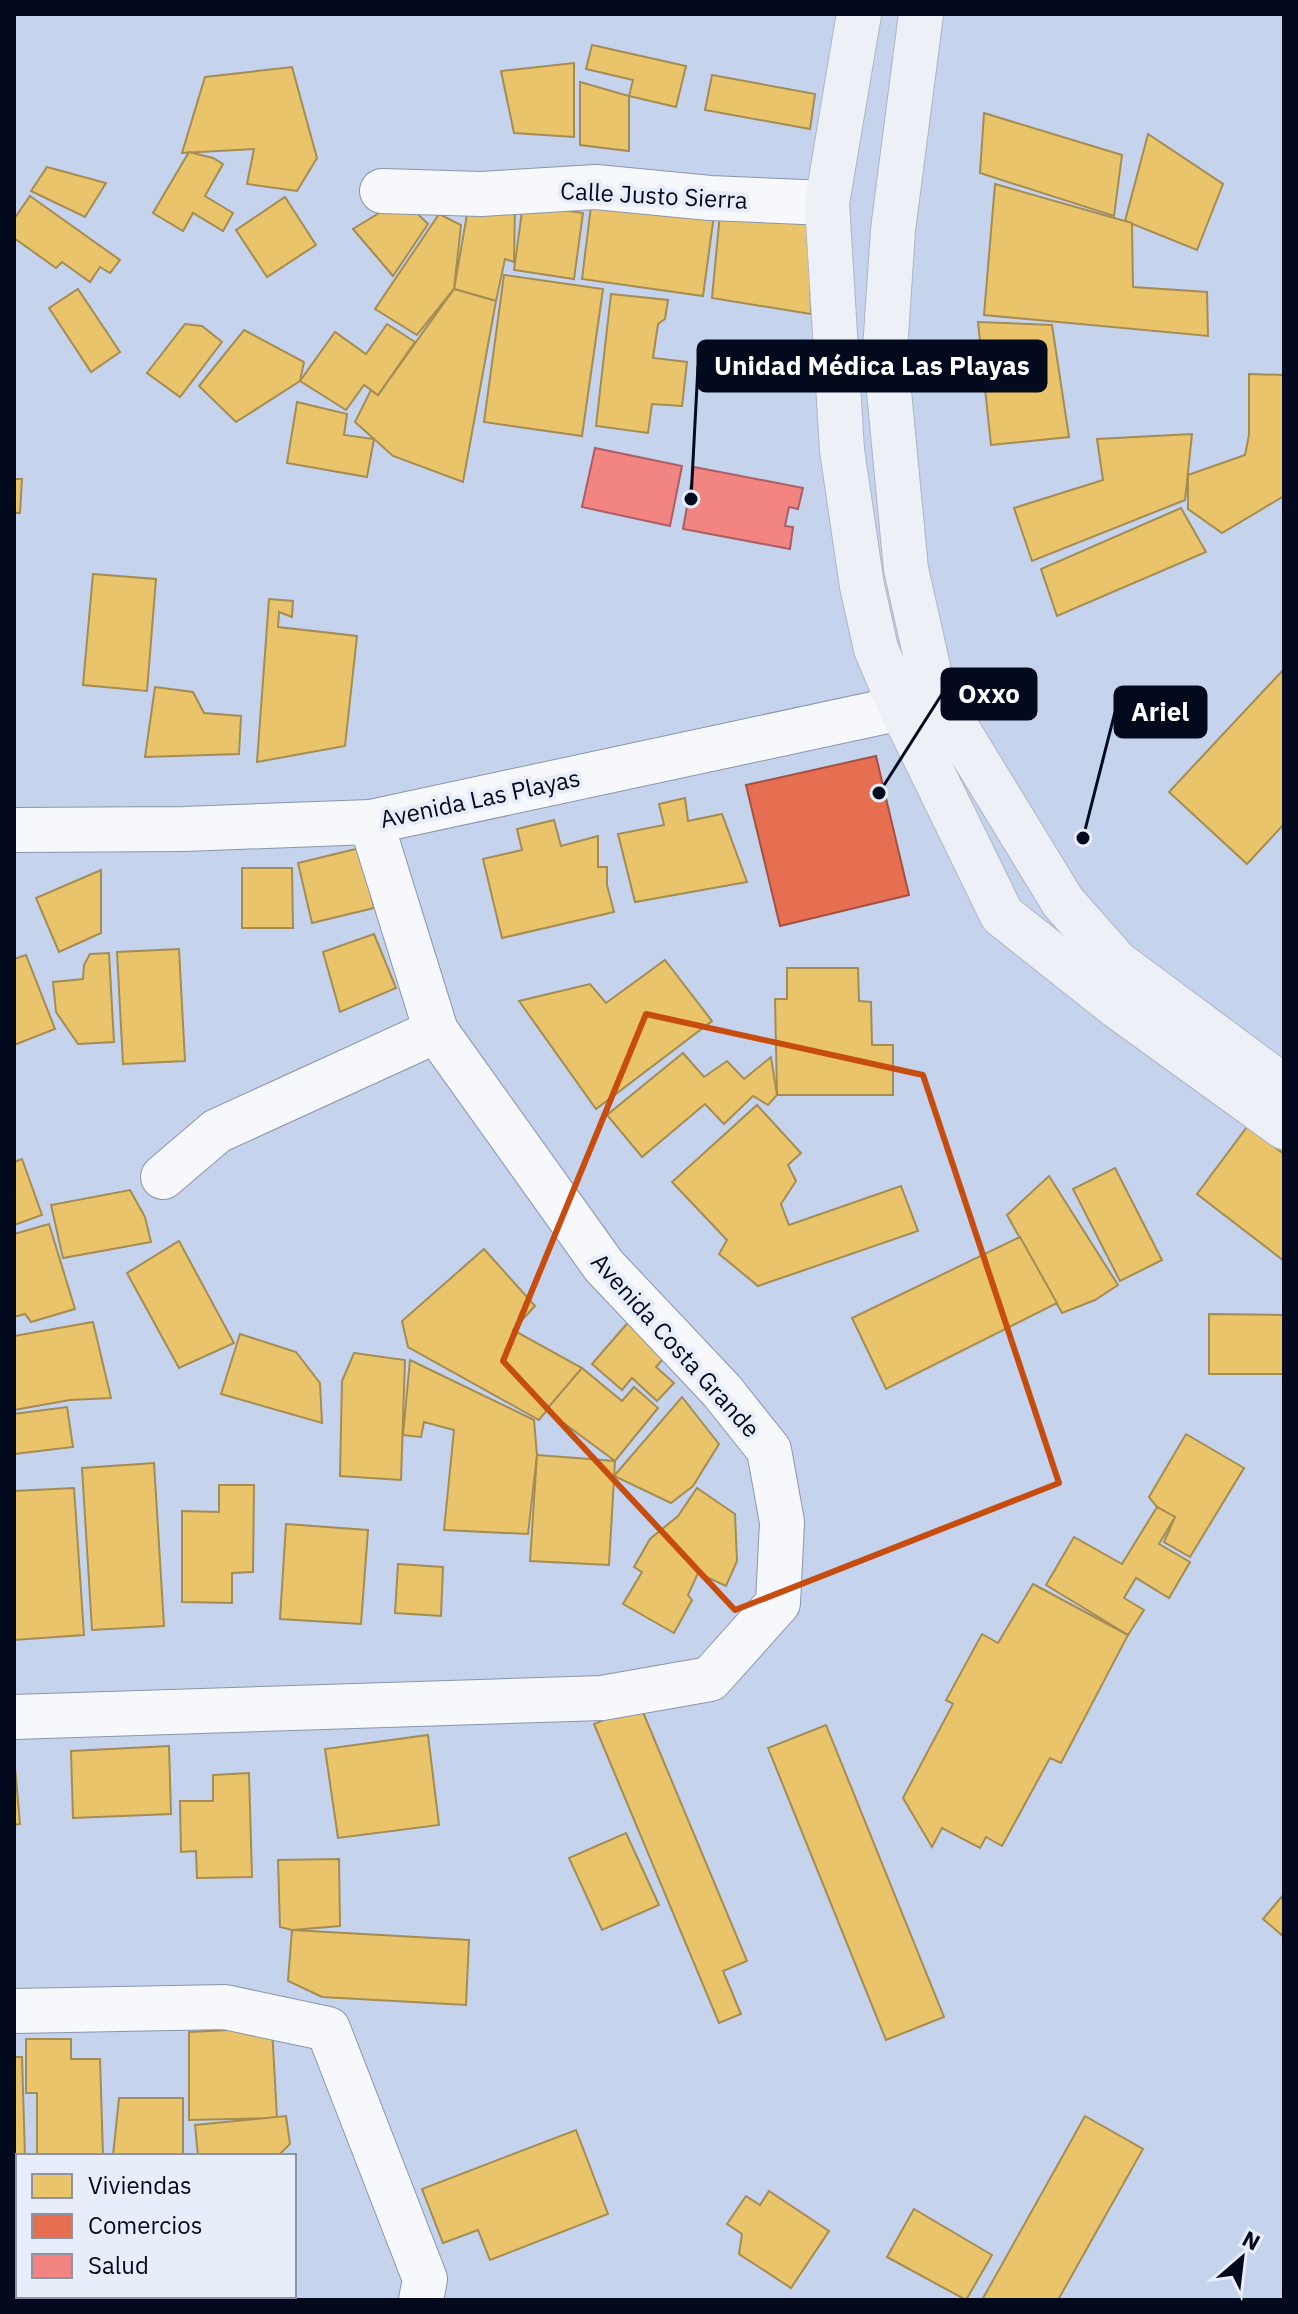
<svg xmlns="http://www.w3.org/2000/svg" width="1298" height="2314" font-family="'IBM Plex Sans',sans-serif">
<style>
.homes{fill:#e9c46a;stroke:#a48c53;stroke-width:2}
.shops{fill:#e76f51;stroke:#a35142;stroke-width:2}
.health{fill:#f28482;stroke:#aa5f64;stroke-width:2}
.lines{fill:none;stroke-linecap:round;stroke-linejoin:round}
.minor-casing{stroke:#8b95ab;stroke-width:46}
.primary-casing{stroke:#afb5c2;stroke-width:46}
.minor{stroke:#f6f8fc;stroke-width:44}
.primary{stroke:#edf0f7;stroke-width:44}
.marked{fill:none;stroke:#c64d0f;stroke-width:6;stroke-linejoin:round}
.labels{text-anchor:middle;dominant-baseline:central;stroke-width:8;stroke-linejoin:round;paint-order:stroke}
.street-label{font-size:24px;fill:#030a1e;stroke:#e7eefa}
.leader{fill:none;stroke:#030a1e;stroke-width:3}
.callout-dot{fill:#030a1e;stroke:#e7eefa;stroke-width:3}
.callout{fill:#030a1e;stroke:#030a1e;stroke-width:3}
.callout-label{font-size:26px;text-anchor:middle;font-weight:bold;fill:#fff}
</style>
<rect width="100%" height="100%" fill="#c6d3ec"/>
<g class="homes">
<polygon points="592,45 686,66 676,107 629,96 633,80 586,69"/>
<polygon points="574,63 574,137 514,133 501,71"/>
<polygon points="292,67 317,158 297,191 247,184 254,149 182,153 205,77"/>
<polygon points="712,75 815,94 810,129 705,110"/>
<polygon points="580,82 629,96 629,151 580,145"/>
<polygon points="984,113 1122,155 1114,216 980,173"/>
<polygon points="1148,134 1223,184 1197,250 1125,221"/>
<polygon points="189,152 213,158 223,164 205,196 233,213 223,231 193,213 183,231 153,213"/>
<polygon points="47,167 106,183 85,217 31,191"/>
<polygon points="995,184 1132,223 1133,287 1207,292 1208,336 984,315"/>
<polygon points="30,196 120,260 110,273 100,267 90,282 62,262 56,268 14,238 14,219"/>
<polygon points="285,197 316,245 267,277 236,230"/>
<polygon points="592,198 714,215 703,296 582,279"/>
<polygon points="402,199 428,224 393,276 353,229"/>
<polygon points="469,203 515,205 514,262 505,259 496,301 454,289"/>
<polygon points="523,204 583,213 574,279 514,270"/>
<polygon points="439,214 461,225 454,289 417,335 375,309"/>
<polygon points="720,214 809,216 811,314 712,298"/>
<polygon points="504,275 603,289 582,436 484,422"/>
<polygon points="78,289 120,352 91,372 49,308"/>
<polygon points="454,289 496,301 463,482 393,456 355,422 371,390 378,395"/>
<polygon points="611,294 668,300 665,319 658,324 653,358 687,362 682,406 652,404 648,433 596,426"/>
<polygon points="978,322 1052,325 1069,437 991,445"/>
<polygon points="185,324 202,326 222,342 180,397 147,373"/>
<polygon points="387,324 415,342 378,395 364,385 346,410 300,381 335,332 366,354"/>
<polygon points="244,330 304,362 300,381 236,422 199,386"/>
<polygon points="1249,374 1284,375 1284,496 1222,533 1188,509 1188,475 1245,455 1249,435"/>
<polygon points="297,402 347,414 344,435 374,439 367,477 287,463"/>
<polygon points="1192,434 1185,500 1032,561 1014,508 1103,480 1097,439"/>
<polygon points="14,479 22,479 20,513 14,513"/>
<polygon points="1181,508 1206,552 1057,616 1041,569"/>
<polygon points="93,574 156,579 147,691 83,685"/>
<polygon points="269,599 293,601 292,617 279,612 278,627 357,636 345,746 257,762"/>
<polygon points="1284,669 1284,824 1247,864 1169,792"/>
<polygon points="155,687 193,692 204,713 241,716 239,754 145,757"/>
<polygon points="685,798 688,821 722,814 747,882 635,902 618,834 664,825 659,804"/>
<polygon points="554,820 561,846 598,836 598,867 607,867 607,885 614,912 502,938 483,859 522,850 517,829"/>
<polygon points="360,848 374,908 312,923 298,863"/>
<polygon points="242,868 292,868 293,928 242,928"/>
<polygon points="101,870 101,933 59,952 36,898"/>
<polygon points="374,934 396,988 340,1012 323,952"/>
<polygon points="179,949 185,1061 123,1064 117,952"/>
<polygon points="109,953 114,1042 78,1044 56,1012 53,982 83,979 84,965 90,954"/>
<polygon points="26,955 55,1029 14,1045 14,959"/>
<polygon points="665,960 712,1021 596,1109 519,1001 590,984 606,1003"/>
<polygon points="787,968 858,968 859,1001 871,1002 872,1045 893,1045 893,1095 777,1095 775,999 787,999"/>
<polygon points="683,1053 704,1077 727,1061 744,1079 771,1057 777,1095 768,1105 753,1096 724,1124 705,1104 642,1157 607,1115"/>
<polygon points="757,1105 801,1153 788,1165 796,1181 781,1204 789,1225 901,1186 918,1231 758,1286 719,1254 727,1240 672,1182"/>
<polygon points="1247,1127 1284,1154 1284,1261 1197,1194"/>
<polygon points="22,1159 42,1215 14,1225 14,1162"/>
<polygon points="1115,1168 1162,1260 1120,1281 1073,1189"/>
<polygon points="1049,1176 1118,1285 1095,1300 1062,1313 1007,1215"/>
<polygon points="130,1190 145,1217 151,1242 63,1258 51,1205"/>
<polygon points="49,1224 75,1309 31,1322 25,1314 14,1317 14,1234"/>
<polygon points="1020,1237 1057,1303 886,1389 852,1318"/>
<polygon points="179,1241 234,1343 179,1368 127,1273"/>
<polygon points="484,1249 535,1306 513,1330 582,1368 539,1420 408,1347 402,1321"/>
<polygon points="1209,1314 1284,1315 1284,1374 1209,1374"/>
<polygon points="631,1319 669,1352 656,1367 674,1383 657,1401 632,1378 622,1390 592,1364"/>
<polygon points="93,1322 111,1398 70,1400 14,1410 14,1336"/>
<polygon points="240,1334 296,1352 320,1383 322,1423 221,1394"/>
<polygon points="354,1353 405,1360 401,1480 340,1476 342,1381"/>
<polygon points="410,1360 534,1420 537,1455 528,1534 444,1530 454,1430 424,1422 421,1437 403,1435"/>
<polygon points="582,1368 622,1401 634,1387 658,1408 615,1461 546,1410"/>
<polygon points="682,1397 719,1444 693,1486 671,1503 614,1476"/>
<polygon points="67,1407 73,1447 14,1454 14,1414"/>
<polygon points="1186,1434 1244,1468 1190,1557 1164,1542 1175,1517 1157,1507 1149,1497"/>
<polygon points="537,1455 615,1461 609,1565 530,1561"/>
<polygon points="154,1463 164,1626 92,1630 82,1468"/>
<polygon points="219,1485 254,1485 253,1572 232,1573 232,1603 182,1602 182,1511 219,1512"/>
<polygon points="74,1488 84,1635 14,1640 14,1491"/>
<polygon points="697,1488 735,1514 737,1561 726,1586 698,1573 688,1595 692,1600 674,1633 623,1604 642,1572 634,1567 650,1539 678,1516"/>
<polygon points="1157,1507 1175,1517 1159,1544 1190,1562 1169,1598 1136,1578 1124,1598 1144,1610 1128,1635 1046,1585 1074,1537 1122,1564"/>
<polygon points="286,1524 368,1530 361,1624 280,1619"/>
<polygon points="398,1564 443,1567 441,1616 395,1613"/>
<polygon points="1033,1584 1128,1635 1061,1763 1050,1758 1002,1846 986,1837 980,1848 942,1828 932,1847 903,1798 953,1704 946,1700 982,1634 998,1643"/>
<polygon points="640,1705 747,1961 723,1971 741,2014 719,2023 594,1724"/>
<polygon points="826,1725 944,2017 886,2040 768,1748"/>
<polygon points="428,1735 439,1825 338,1838 325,1749"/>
<polygon points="169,1746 171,1814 73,1818 71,1751"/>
<polygon points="14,1756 20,1824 14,1825"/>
<polygon points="249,1773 252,1877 197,1878 196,1851 181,1852 180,1801 213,1801 213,1775"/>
<polygon points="626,1833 659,1905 602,1930 569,1858"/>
<polygon points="339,1859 340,1926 292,1930 280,1927 278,1860"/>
<polygon points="1284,1894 1284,1937 1263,1919"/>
<polygon points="292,1930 469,1940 466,2005 322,1997 288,1981"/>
<polygon points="272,2028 277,2118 189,2120 189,2032"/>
<polygon points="26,2039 71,2039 71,2059 100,2059 103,2156 37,2156 37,2093 26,2093"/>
<polygon points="14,2057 22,2057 25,2156 18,2156 18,2163 14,2163"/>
<polygon points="119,2098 183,2098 183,2156 113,2156"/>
<polygon points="286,2116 290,2144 278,2156 198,2156 195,2125"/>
<polygon points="1085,2116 1143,2149 1058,2300 982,2300"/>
<polygon points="576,2130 608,2214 490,2260 478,2230 443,2243 422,2189"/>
<polygon points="769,2191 829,2231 791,2288 739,2254 742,2234 727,2224 746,2196 760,2205"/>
<polygon points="914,2209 992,2255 966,2300 887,2257"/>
<rect x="123" y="2296" width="61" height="4"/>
</g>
<polygon class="shops" points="876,756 909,895 780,926 746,785"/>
<g class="health">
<polygon points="595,448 682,466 670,526 582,507"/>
<polygon points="694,467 803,488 798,509 789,507 785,526 793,527 790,549 683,529"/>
</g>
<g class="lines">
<defs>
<g id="minor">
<polyline points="382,191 481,194 596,187 710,198 827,203"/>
<polyline points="14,830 184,829 371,822 901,708 933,689"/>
<polyline points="163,1177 217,1131 436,1031"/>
<polyline points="14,1717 602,1698 710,1679 778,1603 782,1522 769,1450 722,1391 604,1266 436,1031 371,822"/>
<polyline points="14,2011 225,2007 328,2029 425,2279 421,2300"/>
</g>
<g id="primary">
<polyline points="859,14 827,203 842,450 862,586 876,649 901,708 1002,915 1118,1007 1284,1127"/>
<polyline points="921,14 893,230 885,350 906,569 933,689 1063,902 1117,963 1284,1087"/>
</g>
</defs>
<use href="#minor" class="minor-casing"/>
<use href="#primary" class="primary-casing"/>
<use href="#minor" class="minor"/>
<use href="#primary" class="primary"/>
</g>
<path class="marked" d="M646 1014 923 1075 1059 1483 735 1610 503 1361Z"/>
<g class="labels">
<g class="street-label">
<text transform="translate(654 195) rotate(3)">Calle Justo Sierra</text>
<text transform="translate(480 798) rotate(-12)">Avenida Las Playas</text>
<text transform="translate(676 1345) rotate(48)">Avenida Costa Grande</text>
</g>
</g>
<path class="leader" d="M691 499L698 366M879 793L942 694M1083 838L1115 712"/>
<g class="callout-dot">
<circle cx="691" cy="499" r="8"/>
<circle cx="879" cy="793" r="8"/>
<circle cx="1083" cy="838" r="8"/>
</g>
<g class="callout">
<rect x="698" y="341" width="348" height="50" rx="8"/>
<rect x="942" y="669" width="94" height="50" rx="8"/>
<rect x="1115" y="687" width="91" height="50" rx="8"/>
</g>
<g class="callout-label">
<text x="872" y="375">Unidad Médica Las Playas</text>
<text x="989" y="703">Oxxo</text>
<text x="1160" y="721">Ariel</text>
</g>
<rect width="1298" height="2314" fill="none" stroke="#030a1e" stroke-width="32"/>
<rect x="16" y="2154" width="280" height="144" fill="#e7eefa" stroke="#8c93a2" stroke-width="2"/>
<rect x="32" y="2174" width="40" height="24" fill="#e9c46a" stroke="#8c93a2" stroke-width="2"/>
<text x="88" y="2194" font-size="24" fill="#030a1e">Viviendas</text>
<rect x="32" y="2214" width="40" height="24" fill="#e76f51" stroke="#8c93a2" stroke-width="2"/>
<text x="88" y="2234" font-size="24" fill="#030a1e">Comercios</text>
<rect x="32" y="2254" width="40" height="24" fill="#f28482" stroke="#8c93a2" stroke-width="2"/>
<text x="88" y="2274" font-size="24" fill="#030a1e">Salud</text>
<g transform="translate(1242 2258) rotate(28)" stroke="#e7eefa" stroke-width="6" paint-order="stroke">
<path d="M0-6L14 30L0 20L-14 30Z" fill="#030a1e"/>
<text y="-12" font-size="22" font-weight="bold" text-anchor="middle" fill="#030a1e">N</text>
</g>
</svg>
